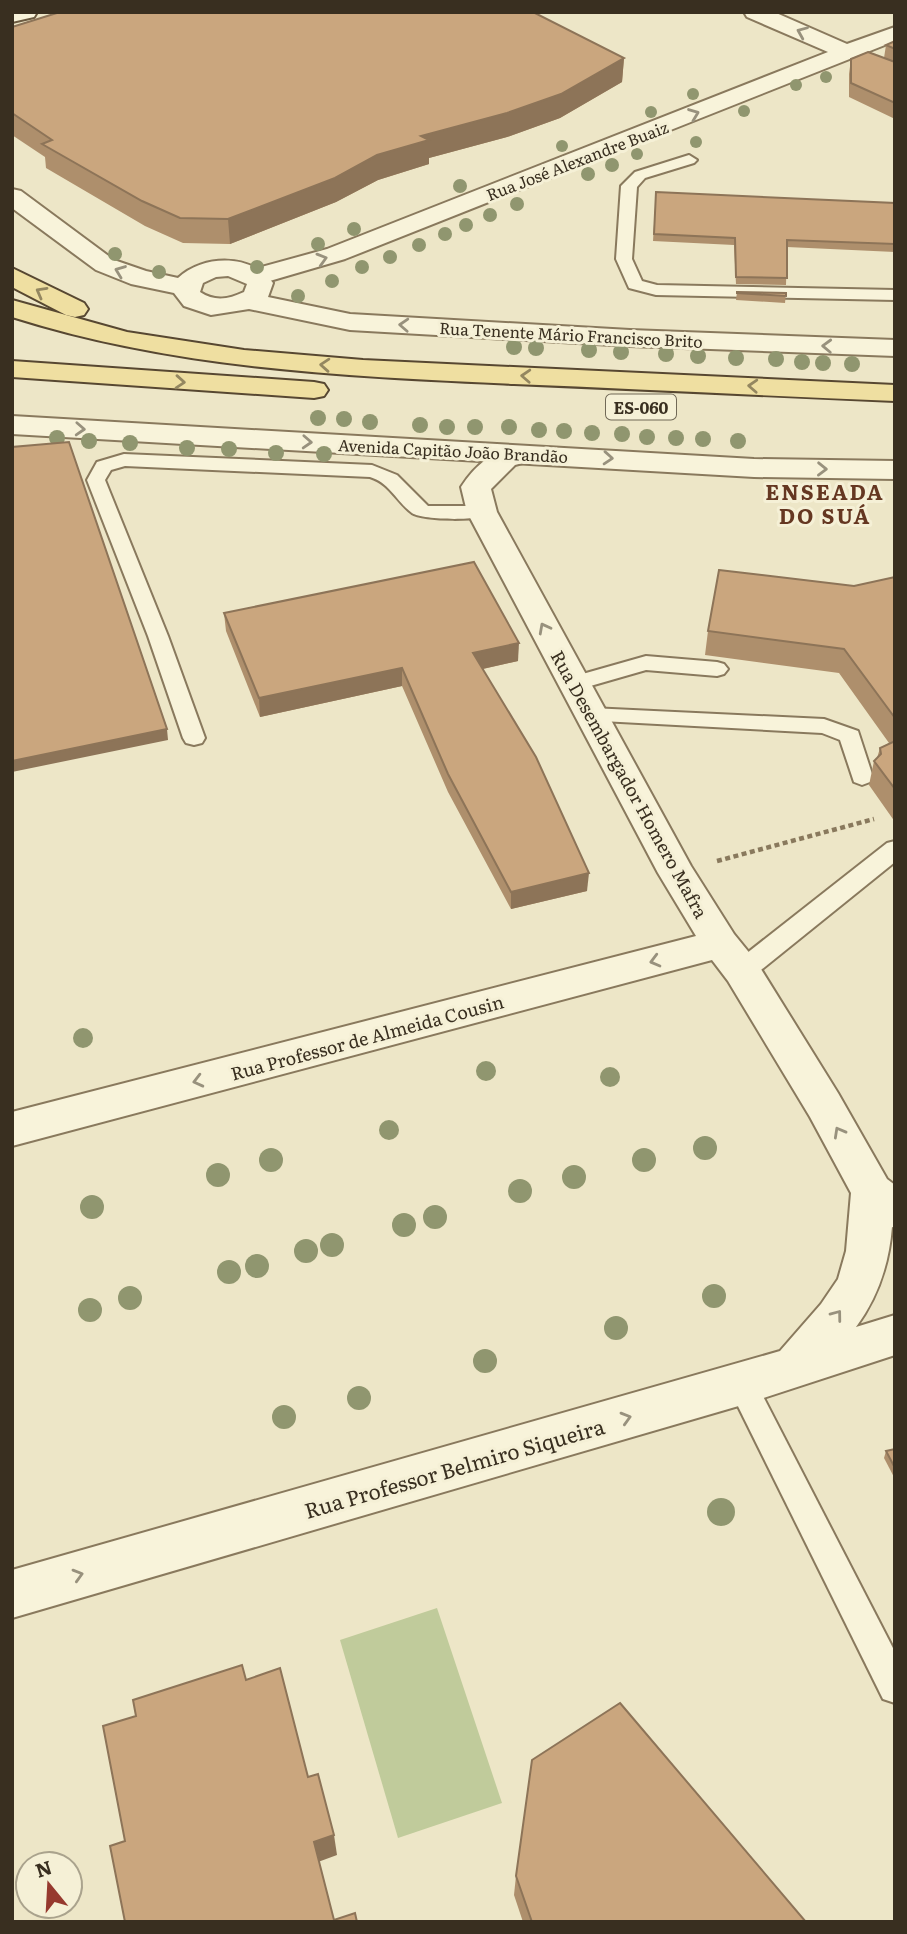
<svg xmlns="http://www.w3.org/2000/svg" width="907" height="1934" font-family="Literata,serif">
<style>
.green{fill:#c0cb9b}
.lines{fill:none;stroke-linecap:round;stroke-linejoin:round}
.service-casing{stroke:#89795d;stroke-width:4}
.minor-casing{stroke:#89795d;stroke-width:4}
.tertiary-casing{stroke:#89795d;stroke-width:4}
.secondary-casing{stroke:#6b5a40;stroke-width:4}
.primary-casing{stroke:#574731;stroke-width:4}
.path{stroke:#89795d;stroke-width:4.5;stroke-dasharray:5 3.5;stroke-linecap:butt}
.service{fill:#f8f3da;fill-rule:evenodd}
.minor{fill:#f8f3da;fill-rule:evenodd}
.tertiary{fill:#f8f3da;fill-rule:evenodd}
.secondary{fill:#f8f3da;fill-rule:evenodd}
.primary{fill:#efdfa1;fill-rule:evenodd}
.tree{fill:#90966f}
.wall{fill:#ae8f6c}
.shaded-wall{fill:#8d7458}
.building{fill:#caa67e;stroke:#8d7458;stroke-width:2}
.oneway{stroke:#98917d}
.oneway2{stroke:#948760}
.labels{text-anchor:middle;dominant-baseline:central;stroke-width:6;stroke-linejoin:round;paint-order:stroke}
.far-street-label{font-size:16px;fill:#392f20;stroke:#f5f0d6}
.shield{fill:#f5f0d6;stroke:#716957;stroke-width:2}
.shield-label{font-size:16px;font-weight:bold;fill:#392f20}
.street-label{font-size:18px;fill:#392f20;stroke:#f5f0d6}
.far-district-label{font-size:21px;font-weight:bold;letter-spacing:2px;fill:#653721;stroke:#f5f0d6}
.near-street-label{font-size:21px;fill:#392f20;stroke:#f5f0d6}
</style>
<rect width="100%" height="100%" fill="#ede6c7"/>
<polygon class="green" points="437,1608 502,1803 398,1838 340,1640"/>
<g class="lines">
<defs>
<g id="service">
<polygon points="689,155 697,160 694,163 645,178 637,187 632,259 642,281 657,285 895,290 895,300 656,295 629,288 616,259 621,186 635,172"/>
<path d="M124 454 372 465 397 475 428 506H482L492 512C484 522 422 520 412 513 396 501 390 483 370 477L125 466 111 470 105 480 168 636 205 738 202 743 194 745 186 743 183 738 148 636 87 480 97 462Z"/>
<polygon points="646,656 717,662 724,664 728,669 724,674 717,676 646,670 573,691 565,689 562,684 565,679"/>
<polygon points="591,708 824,719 858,731 873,777 870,782 862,785 854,782 840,740 822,733 583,720 580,715 583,710"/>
<polygon points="895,841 895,862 751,978 742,980 733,978 730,971 733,964 887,843"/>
<polygon points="742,1371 752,1375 895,1652 895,1703 883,1699 727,1384 732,1375"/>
</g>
<g id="minor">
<polygon points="744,12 774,12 847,44 895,27 895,41 345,259 256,285 247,283 243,277 247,271 327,249 828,52 747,17"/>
<path d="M520 446 530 449 535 455 530 461 515 465 491 489 497 512 691 866 734 934 756 961 838 1093 887 1179 895 1185V1228L892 1227C889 1264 878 1297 856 1327L895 1315V1355L742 1405 12 1618V1570L780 1351 821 1304 838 1279 846 1251 851 1193 810 1117 728 981 712 960 12 1146V1112L696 936 658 873 467 512 461 487C477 463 492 452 520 446Z"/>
</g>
<g id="tertiary">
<path d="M12 189 21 191 114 260 146 271 178 278C203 254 253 254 273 283L268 297 350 314 630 330 895 340V356L630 346 350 330 249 309 211 315 184 306 174 293 131 284 96 270 12 208ZM228 276 247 284 244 292C229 299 215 302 200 292L203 283 216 277Z"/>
<polygon points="12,416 754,459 895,461 895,479 754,477 12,434"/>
</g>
<polygon id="secondary" points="12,12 37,12 34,17 12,22"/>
<g id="primary">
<polygon points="12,268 84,303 88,309 84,315 75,317 66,315 12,287"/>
<path d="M12 300 127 332 244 350 363 360 895 385V401C768 396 641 389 514 384 344 376 176 369 12 317Z"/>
<polygon points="12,361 314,382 324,384 328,390 324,396 314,398 12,377"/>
</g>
</defs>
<use href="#service" class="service-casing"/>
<use href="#minor" class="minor-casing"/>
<use href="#tertiary" class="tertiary-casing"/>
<use href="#secondary" class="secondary-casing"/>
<use href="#primary" class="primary-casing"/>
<polyline class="path" points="717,861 874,819"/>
<use href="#service" class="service"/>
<use href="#minor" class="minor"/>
<use href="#tertiary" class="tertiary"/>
<use href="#secondary" class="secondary"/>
<use href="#primary" class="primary"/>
</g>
<g class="tree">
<circle cx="826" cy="77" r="6"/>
<circle cx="796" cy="85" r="6"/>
<circle cx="693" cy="94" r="6"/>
<circle cx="744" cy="111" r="6"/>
<circle cx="651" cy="112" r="6"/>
<circle cx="696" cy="142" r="6"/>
<circle cx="562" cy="146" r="6"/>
<circle cx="637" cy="154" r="6"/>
<circle cx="612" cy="165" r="7"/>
<circle cx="588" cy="174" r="7"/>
<circle cx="460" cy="186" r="7"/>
<circle cx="517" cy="204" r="7"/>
<circle cx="490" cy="215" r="7"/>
<circle cx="466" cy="225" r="7"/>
<circle cx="354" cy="229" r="7"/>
<circle cx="445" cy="234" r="7"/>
<circle cx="318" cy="244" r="7"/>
<circle cx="419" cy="245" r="7"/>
<circle cx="115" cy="254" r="7"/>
<circle cx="390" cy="257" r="7"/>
<circle cx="257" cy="267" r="7"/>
<circle cx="362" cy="267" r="7"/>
<circle cx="159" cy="272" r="7"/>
<circle cx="332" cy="281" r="7"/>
<circle cx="298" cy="296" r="7"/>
<circle cx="514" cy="347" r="8"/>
<circle cx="536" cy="348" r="8"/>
<circle cx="589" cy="350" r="8"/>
<circle cx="621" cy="352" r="8"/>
<circle cx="666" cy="354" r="8"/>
<circle cx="698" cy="356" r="8"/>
<circle cx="736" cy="358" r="8"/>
<circle cx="776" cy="359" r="8"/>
<circle cx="802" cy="362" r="8"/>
<circle cx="823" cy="363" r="8"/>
<circle cx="852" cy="364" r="8"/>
<circle cx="318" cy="418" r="8"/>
<circle cx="344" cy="419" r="8"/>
<circle cx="370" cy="422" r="8"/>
<circle cx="420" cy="425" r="8"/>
<circle cx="447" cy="427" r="8"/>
<circle cx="475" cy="427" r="8"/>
<circle cx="509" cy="427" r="8"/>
<circle cx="539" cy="430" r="8"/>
<circle cx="564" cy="431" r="8"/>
<circle cx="592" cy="433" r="8"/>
<circle cx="622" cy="434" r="8"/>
<circle cx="647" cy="437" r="8"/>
<circle cx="57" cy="438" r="8"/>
<circle cx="676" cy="438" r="8"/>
<circle cx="703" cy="439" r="8"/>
<circle cx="89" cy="441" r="8"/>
<circle cx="738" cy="441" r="8"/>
<circle cx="130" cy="443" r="8"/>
<circle cx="187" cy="448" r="8"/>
<circle cx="229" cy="449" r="8"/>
<circle cx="276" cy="453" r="8"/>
<circle cx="324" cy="454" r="8"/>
<circle cx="83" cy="1038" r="10"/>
<circle cx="486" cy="1071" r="10"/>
<circle cx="610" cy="1077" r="10"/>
<circle cx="389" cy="1130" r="10"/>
<circle cx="705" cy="1148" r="12"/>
<circle cx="271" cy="1160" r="12"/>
<circle cx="644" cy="1160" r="12"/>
<circle cx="218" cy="1175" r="12"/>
<circle cx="574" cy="1177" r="12"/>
<circle cx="520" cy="1191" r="12"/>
<circle cx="92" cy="1207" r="12"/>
<circle cx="435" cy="1217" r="12"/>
<circle cx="404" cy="1225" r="12"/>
<circle cx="332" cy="1245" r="12"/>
<circle cx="306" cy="1251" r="12"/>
<circle cx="257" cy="1266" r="12"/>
<circle cx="229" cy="1272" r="12"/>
<circle cx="714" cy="1296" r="12"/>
<circle cx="130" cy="1298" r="12"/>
<circle cx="90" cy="1310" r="12"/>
<circle cx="616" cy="1328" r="12"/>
<circle cx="485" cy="1361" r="12"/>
<circle cx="359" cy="1398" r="12"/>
<circle cx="284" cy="1417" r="12"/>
<circle cx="721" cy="1512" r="14"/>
</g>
<g class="wall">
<polygon points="48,12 533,12 624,58 622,82 560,118 507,137 429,158 429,164 378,180 336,202 230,244 183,243 145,226 46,168 45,157 12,135 12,27 53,14"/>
<polygon points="895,41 895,119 849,97 849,74 851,59 884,58 886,45"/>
<polygon points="656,192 895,203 895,252 787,247 786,285 736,284 734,245 653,241"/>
<polygon points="737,292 786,293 785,303 736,300"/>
<polygon points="895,577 895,822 869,785 874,761 877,758 880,748 889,743 839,673 705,655 708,631 854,586"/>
<polygon points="224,613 518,661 483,669 587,891 511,909 448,792 402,686 260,717 226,631"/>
<polygon points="895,1449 895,1479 884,1458 886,1451"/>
<polygon points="516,1876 806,1922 523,1922 514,1895"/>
</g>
<g class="shaded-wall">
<polygon points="624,58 622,82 560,118 507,137 429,158 429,164 378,180 336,202 230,244 228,219 421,136"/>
<polygon points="519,643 518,661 473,671 473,653"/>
<polygon points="402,668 402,686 260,717 259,698"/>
<polygon points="167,729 168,740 12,772 12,761"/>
<polygon points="589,873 587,891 511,909 511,892"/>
<polygon points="334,1835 337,1855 318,1862 314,1842"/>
</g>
<g class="building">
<polygon points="60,12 533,12 624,58 561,94 507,113 421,136 429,140 377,155 335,178 228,219 180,218 142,201 42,144 52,140 12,113 12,27"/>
<polygon points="895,41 895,49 886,45"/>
<polygon points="868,52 895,62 895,103 851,83 851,59"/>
<polygon points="656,192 895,203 895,244 787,240 787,278 736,277 735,238 654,234"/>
<polygon points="737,292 786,293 786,296 737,293"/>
<polygon points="69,442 167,729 12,761 12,447"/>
<polygon points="474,562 519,643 473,653 536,757 589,873 511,892 448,774 402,668 259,698 224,613"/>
<polygon points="719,570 854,586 895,577 895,718 844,649 708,631"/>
<polygon points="895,741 895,789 874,761 881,754 880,748"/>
<polygon points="895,1449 895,1468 886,1451"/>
<polygon points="242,1665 246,1680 280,1668 308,1777 318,1774 334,1835 314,1842 334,1920 355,1913 357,1922 125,1922 110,1846 125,1841 103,1726 136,1716 133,1700"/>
<polygon points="620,1703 806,1922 532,1922 516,1876 532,1760"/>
</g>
<defs><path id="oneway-chevron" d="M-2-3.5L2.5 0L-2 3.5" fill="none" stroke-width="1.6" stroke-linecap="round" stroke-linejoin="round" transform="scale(1.75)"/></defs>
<g class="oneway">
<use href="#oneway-chevron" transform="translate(802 32) rotate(-157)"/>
<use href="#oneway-chevron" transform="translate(694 114) rotate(-21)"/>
<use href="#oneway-chevron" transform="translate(322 259) rotate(-16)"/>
<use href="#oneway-chevron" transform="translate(120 271) rotate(-159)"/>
<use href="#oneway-chevron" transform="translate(404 325) rotate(-177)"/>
<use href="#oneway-chevron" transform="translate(827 346) rotate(-178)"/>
<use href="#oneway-chevron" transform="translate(80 429) rotate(3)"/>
<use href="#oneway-chevron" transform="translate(307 442) rotate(3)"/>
<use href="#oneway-chevron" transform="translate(608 458) rotate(4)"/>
<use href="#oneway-chevron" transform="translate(822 469) rotate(1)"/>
<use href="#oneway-chevron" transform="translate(544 628) rotate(-118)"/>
<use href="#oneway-chevron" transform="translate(655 961) rotate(165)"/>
<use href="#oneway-chevron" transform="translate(198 1081) rotate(166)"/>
<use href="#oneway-chevron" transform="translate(839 1132) rotate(-119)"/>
<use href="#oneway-chevron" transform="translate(837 1315) rotate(-53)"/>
<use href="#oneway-chevron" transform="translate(626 1418) rotate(-16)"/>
<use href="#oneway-chevron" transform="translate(78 1575) rotate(-16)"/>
</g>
<g class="oneway2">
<use href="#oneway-chevron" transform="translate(41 292) rotate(-151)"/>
<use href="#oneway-chevron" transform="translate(325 365) rotate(-176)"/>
<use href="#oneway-chevron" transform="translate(526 376) rotate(-177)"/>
<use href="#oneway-chevron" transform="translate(180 382) rotate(4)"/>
<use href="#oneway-chevron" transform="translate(753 386) rotate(-177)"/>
</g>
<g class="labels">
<g class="far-street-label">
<text transform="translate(577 160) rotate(-21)">Rua José Alexandre Buaiz</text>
<text transform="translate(571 334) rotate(3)">Rua Tenente Mário Francisco Brito</text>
<text transform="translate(453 450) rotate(3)">Avenida Capitão João Brandão</text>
</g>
<rect class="shield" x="606" y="394.5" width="70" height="25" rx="5"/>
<g class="shield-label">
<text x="641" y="407">ES-060</text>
</g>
<g class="street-label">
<text transform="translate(630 784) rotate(61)">Rua Desembargador Homero Mafra</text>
<text transform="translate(367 1037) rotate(-15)">Rua Professor de Almeida Cousin</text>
</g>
<g class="far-district-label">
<text x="825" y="490">ENSEADA<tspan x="825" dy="24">DO SUÁ</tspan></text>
</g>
<g class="near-street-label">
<text transform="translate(454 1467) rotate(-16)">Rua Professor Belmiro Siqueira</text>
</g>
</g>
<rect width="907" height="1934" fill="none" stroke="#392f20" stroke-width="28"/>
<g transform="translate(49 1885) rotate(342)"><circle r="33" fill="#f5f0d6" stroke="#aaa38d" stroke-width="2"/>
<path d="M0-5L12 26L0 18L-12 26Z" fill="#96392e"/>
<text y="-10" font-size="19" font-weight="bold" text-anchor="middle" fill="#392f20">N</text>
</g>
</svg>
